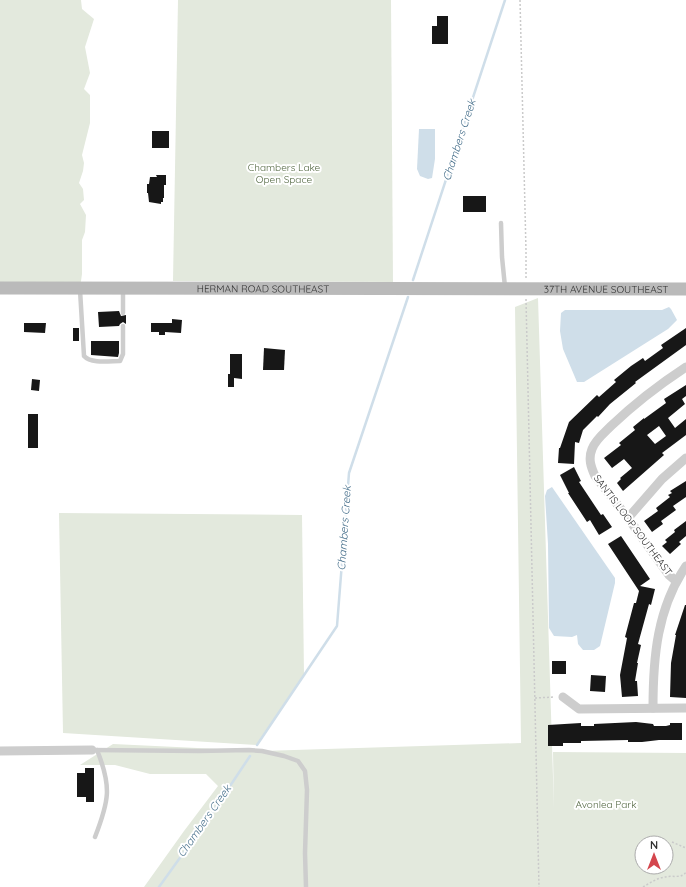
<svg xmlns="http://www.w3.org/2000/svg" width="686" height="887" font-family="Quicksand,sans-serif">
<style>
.green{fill:#e3e9dd;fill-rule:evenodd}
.water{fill:#cfdee9}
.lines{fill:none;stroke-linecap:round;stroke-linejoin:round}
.stream{stroke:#cfdee9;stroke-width:2.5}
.building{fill:#171717;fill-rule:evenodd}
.path{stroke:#cacaca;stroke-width:1.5;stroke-dasharray:2 2;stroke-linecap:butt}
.lane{stroke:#cdcdcd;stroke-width:4.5}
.street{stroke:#cdcdcd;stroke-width:9}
.secondary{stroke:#bababa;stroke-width:13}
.labels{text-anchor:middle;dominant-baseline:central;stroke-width:4;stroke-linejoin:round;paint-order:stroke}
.park-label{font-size:10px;fill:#536842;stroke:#fff}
.street-label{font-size:10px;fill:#303030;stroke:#fff}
.water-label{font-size:11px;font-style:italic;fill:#466f8b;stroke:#fff}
</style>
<rect width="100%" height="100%" fill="#fff"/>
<g class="green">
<polygon points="0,0 81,0 82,9 94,19 85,47 90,73 84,89 90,95 90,123 82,155 84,163 83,171 79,183 83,189 84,200 80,204 86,215 85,232 82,240 82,274 80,288 0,288"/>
<polygon points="178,0 391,0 393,282 173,281"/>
<path d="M538 298 554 809 553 752 686 753V887H144L184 831 218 786 206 774H150L115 765H80L113 744 262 751 521 743 515 307ZM642 843H666V867H642Z"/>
<polygon points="59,513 302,515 304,676 257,745 63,733"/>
</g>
<g class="water">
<polygon points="419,129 435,129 435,159 432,178 428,179 420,176 417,169"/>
<polygon points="669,307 671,309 677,320 668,329 584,382 577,382 563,349 560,331 561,313 565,310 662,310"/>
<polygon points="552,487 615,578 615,583 600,646 594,650 583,650 578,644 577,635 572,637 554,636 549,628 548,544 545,496 547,490"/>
</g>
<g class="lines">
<g class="stream">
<polyline points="413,280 505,0"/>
<polyline points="257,745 337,626 349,473 408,297"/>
<polyline points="159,887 210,816 250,756"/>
</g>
</g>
<g class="building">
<polygon points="437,16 448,16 448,44 432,44 432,26 437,26"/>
<rect x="152" y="131" width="17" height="17"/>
<polygon points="156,175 166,175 166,185 164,185 164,198 163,198 163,202 161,202 161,204 149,202 148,193 147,193 147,184 149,184 150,177 157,177"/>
<rect x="463" y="196" width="23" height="16"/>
<polygon points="119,311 121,316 126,315 126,324 123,322 120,324 119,326 99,327 98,312"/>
<polygon points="172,319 182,320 181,333 165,332 165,335 159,335 159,332 151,332 151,323 172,323"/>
<polygon points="24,323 46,323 45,333 24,332"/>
<rect x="73" y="328" width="6" height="13"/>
<polygon points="686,328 686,345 635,382 636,383 610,404 598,417 597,416 583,430 579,443 575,442 574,464 558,463 559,448 560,448 569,422 597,395 599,397 616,382 614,380 631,366 643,358 645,361 663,348 661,345"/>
<polygon points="91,341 119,341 119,353 118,357 91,355"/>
<polygon points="264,348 285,350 284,370 263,370"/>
<polygon points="230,354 242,354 242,379 234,378 234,387 228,387 228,374 230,374"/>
<polygon points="32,379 40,380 39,391 31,390"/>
<path d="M686 385V396L682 399 685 404 668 418 675 428 686 419V435L662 453 664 455 623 491 617 483 621 479 620 478 632 468 624 459 612 468 604 458 621 445 619 443 635 430 633 427 644 418V419L666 403 664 399ZM659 426 666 436 655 444 647 435Z"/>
<rect x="28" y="414" width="10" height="34"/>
<polygon points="574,467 581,481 579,482 601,515 603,514 612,527 599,535 590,520 587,522 568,493 569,493 560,475"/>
<polygon points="686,481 686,497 673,506 676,510 661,521 663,524 652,532 644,521 658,511 656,508 670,497 668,495 672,493 670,491"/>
<polygon points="686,521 686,536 679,542 681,544 670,554 662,546 667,542 665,540 675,532 674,530"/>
<polygon points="621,536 650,579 640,586 655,589 651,605 649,604 638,644 641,645 637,663 638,663 635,681 637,681 638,696 622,697 620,675 627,638 625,637 634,603 636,603 639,591 608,544"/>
<polygon points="685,605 686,605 686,698 670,697 671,663 676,635 675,635"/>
<rect x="552" y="661" width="14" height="13"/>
<polygon points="591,675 606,676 605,692 590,691"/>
<polygon points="636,722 653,724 654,726 666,726 670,725 670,723 682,723 682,740 659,740 642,742 628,742 628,740 581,741 581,743 563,743 563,746 548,746 548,725 581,723 581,726 594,726 594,724"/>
<polygon points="85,768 94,768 94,802 86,802 86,797 77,797 77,773 85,773"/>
</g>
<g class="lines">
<g class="path">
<polyline points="520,0 526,251 526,279"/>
<polyline points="526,299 539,887"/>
<polyline points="535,698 555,697"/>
<polyline points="672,842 686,848"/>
<path d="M643 887C650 883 657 878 665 877 672 875 682 879 686 872"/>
</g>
<g class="lane">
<polyline points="501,223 502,257 505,287"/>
<polyline points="123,289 123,313"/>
<path d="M80 290 84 356C91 364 110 361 120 361L123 354V326"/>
<polyline points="92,750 199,751 249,750 262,751 284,756 298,761 305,771 307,790 305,853 306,887"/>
<path d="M95 837C109 801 112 787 97 750"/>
</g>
<g class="street">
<polyline points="628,518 662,479 686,458"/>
<path d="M676 581 669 575 628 518 595 476C591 467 588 459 592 449 595 440 604 433 611 426 634 404 660 384 686 367"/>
<polyline points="563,697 579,709 686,708"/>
<path d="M653 708C653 657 657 609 686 566"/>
<polyline points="0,751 92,750"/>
</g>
<path class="secondary" id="s1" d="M0 288 686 289"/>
</g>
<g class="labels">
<g class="park-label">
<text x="284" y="167">Chambers Lake<tspan x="284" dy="12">Open Space</tspan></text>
<text x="606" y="804">Avonlea Park</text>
</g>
<g class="street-label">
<text stroke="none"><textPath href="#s1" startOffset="263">HERMAN ROAD SOUTHEAST</textPath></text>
<text stroke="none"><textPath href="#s1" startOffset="606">37TH AVENUE SOUTHEAST</textPath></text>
<text transform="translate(633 525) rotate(53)">SANTIS LOOP SOUTHEAST</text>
</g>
<g class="water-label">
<text transform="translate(459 140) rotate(-72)">Chambers Creek</text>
<text transform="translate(344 528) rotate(-86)">Chambers Creek</text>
<text transform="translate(204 821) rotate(-55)">Chambers Creek</text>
</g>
</g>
<g transform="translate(654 855)"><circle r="19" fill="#ffffff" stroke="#acacac"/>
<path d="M0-3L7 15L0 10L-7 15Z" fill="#d4464d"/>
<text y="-6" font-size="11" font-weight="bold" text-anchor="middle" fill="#303030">N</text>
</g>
</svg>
